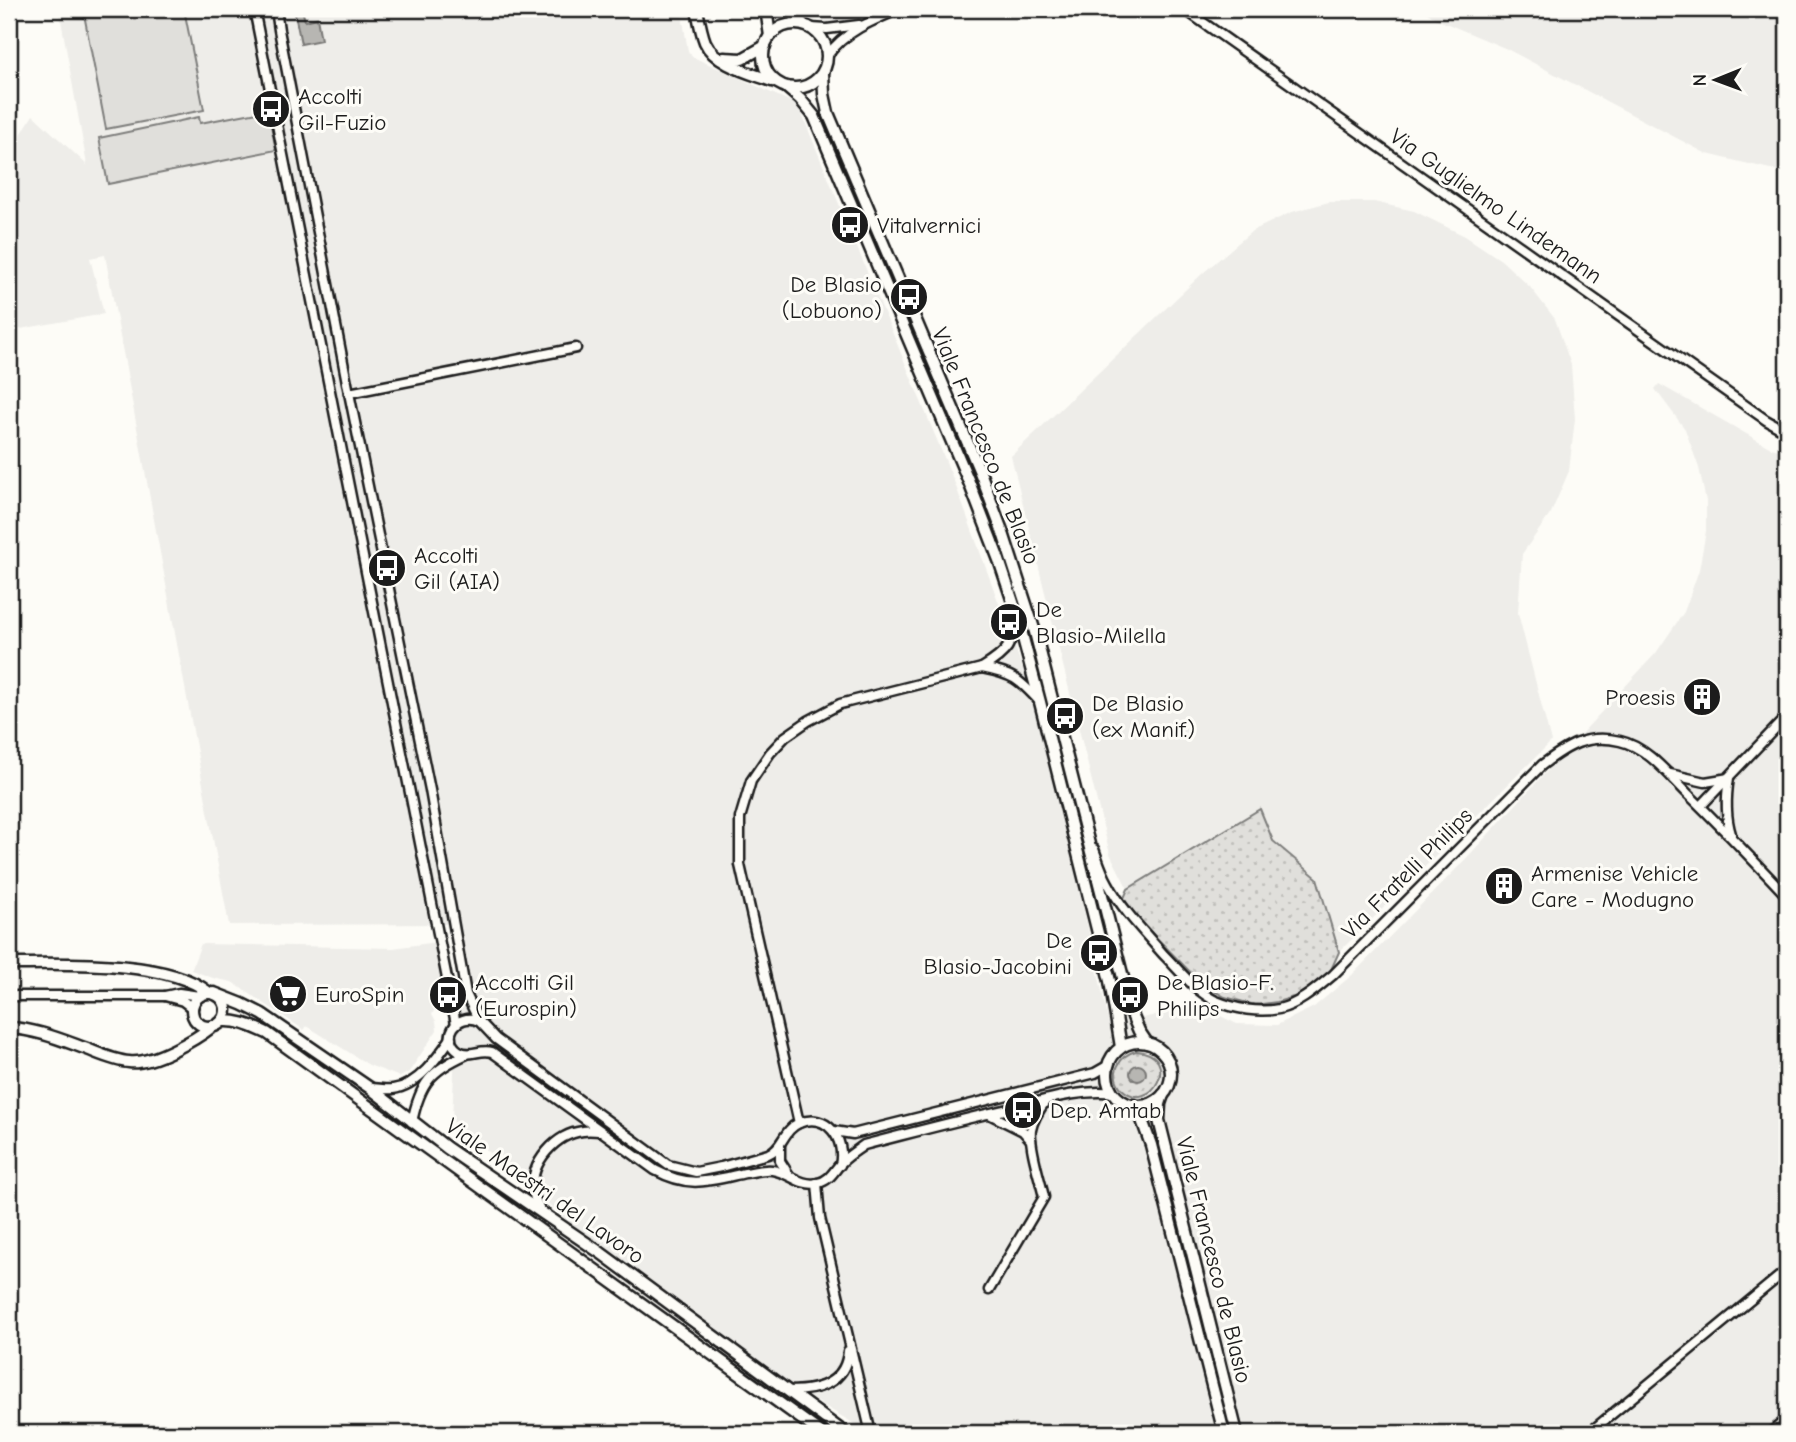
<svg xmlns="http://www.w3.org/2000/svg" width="1796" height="1442" font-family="'Comic Neue',sans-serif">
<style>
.built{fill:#eeede9}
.grass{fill:url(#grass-dots);stroke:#7e7e7c;stroke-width:2}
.pitch{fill:#e0dfdb;stroke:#7e7e7c;stroke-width:2}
.water{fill:#b7b6b2;stroke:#797876;stroke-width:2}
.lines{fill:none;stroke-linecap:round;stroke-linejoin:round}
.minor-casing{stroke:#1c1c1c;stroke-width:13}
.tertiary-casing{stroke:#1c1c1c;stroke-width:15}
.minor{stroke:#fdfcf7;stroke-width:8}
.tertiary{stroke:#fdfcf7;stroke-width:10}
.labels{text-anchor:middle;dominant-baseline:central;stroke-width:6;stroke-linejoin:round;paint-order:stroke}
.poi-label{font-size:23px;fill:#1c1c1c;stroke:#fdfcf7;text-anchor:start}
.street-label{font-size:23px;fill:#1c1c1c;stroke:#fdfcf7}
</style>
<defs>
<pattern id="grass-dots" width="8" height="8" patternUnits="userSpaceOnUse" patternTransform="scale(1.75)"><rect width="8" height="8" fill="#e0dfdb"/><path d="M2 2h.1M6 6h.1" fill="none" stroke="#c0bfbb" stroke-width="1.8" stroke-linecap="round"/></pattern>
</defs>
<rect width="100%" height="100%" fill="#fdfcf7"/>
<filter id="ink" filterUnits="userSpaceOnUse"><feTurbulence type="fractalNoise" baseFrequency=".0143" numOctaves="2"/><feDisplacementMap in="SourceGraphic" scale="14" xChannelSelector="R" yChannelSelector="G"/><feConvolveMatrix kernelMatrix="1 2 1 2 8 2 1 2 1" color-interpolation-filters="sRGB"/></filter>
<g filter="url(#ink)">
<g class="built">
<polygon points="59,9 681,9 688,51 693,57 798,105 954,481 1042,721 1110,1027 1196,1004 1237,1024 1277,1025 1314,1007 1352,975 1461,864 1656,653 1684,612 1699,570 1706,531 1706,501 1699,468 1685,429 1655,389 1659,384 1771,448 1787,452 1787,1433 870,1433 799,1391 589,1239 452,1121 460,924 229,925 105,255 90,258 104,314 9,331 9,154 33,115 87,165"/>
<polygon points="801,9 874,9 847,22 826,22 807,15"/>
<polygon points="1422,9 1787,9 1787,173 1707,154 1507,49 1436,19"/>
<polygon points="1329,202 1374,202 1414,211 1465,236 1501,260 1530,287 1555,319 1571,365 1575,419 1569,471 1551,513 1522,554 1518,613 1551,742 1339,952 1317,878 1273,841 1260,810 1128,889 1110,854 1011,456 1203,273 1252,231 1292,212"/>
<polygon points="437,942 449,1004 445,1006 439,1003 432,1014 436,1021 437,1030 409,1072 400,1077 369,1065 307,1026 304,1030 232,982 213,978 191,970 201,944 393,948"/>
</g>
<g class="grass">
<polygon points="1260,809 1273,841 1317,878 1339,952 1330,972 1311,987 1294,997 1277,1002 1255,1005 1225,997 1202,984 1143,924 1126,905 1124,898 1128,889"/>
<path d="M1136 1051C1184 1054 1151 1117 1122 1089 1108 1074 1120 1055 1136 1051Z"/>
</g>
<g class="pitch">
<polygon points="83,9 184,9 204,110 106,129"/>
<polygon points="268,110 276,150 108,184 99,138 199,117 200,123"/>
</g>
<g class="water">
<polygon points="294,9 302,9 305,21 317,18 321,40 301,44"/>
<circle cx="1138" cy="1073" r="8"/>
</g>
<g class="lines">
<defs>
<g id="minor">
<polyline points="254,9 456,1024"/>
<path d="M276 9 279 30 349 393 430 790 466 994 479 1021 496 1039 668 1165 696 1172 721 1167 768 1154C783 1148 783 1130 799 1123 827 1112 846 1139 840 1165"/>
<path d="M1184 9C1377 147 1573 282 1766 420L1787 432"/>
<polyline points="811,28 827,29 859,25"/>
<path d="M827 56C845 31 873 20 900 9"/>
<polyline points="349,393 576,348"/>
<path d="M982 668C1013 674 1019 679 1040 702"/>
<path d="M1670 774 1705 782 1729 778C1726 797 1725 815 1731 834"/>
<polyline points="1701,806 1787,716"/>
<path d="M1094 849C1098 860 1102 873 1108 883 1122 910 1144 932 1164 955 1180 971 1195 991 1216 1001 1235 1009 1259 1013 1279 1009 1300 1004 1317 988 1333 975L1542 765C1567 746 1587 733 1620 741 1647 747 1668 774 1687 793 1721 826 1754 861 1787 896"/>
<polyline points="9,996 165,996 179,993 199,996"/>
<polyline points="165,996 183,1001 192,1008"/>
<path d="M479 1021C456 1011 440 1039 459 1051 470 1058 480 1048 492 1052L655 1170C690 1189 709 1181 745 1173 754 1172 763 1169 772 1170 789 1172 800 1187 818 1183 831 1180 834 1170 842 1162 849 1155 856 1151 864 1145 915 1132 966 1118 1018 1107 1049 1099 1082 1089 1114 1093"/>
<path d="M370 1088C378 1088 386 1090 393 1089 418 1086 438 1057 451 1038"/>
<polyline points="989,1114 1023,1131 1031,1140"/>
<path d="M412 1122C420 1083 431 1070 467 1054"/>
<path d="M799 1123 740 865V818L751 781 770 753 785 737 808 721 840 704 982 668C1007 653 1014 645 1014 615"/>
<polyline points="834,1131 853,1134 1095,1073 1109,1065"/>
<polyline points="780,1146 780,1161 789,1175"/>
<polyline points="817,1183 820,1218 869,1425 869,1433"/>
<path d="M541 1212C538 1205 534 1198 533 1191 530 1162 556 1134 583 1131 589 1130 595 1131 600 1131"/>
<path d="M989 1290 1044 1197C1040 1179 1029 1147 1031 1130 1033 1119 1039 1110 1046 1100"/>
<path d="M789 1391C816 1391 846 1384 848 1351"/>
<polyline points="9,1429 14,1433"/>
<polyline points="1589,1433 1787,1270"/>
<polyline points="1770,1433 1787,1419"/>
</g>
<g id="tertiary">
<path d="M697 9C699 20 701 32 705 42 715 65 751 73 772 81"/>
<polyline points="766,9 770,36"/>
<polyline points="787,9 804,25"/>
<circle cx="795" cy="56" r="32"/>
<polyline points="724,58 742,59 765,46"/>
<polyline points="823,73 824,94 828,113 980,472 1004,536 1035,632 1133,1017 1139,1031 1147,1043"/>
<polyline points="786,87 800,99 814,116 969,482 999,560 1015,608 1040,702 1110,981 1121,1047"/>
<path d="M9 964C62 964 167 959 208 992"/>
<circle cx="209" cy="1010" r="17"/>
<polyline points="214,993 242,1004 262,1014 370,1088 447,1148 601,1253 845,1433"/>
<path d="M222 1021C239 1020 251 1026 267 1033L821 1433"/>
<path d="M9 1028C36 1029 62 1040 87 1049 100 1054 115 1061 129 1062 152 1065 195 1040 213 1026"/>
<circle cx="1139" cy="1074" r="32"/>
<polyline points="1163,1095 1160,1104 1159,1120 1237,1433"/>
<polyline points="1134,1105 1142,1120 1151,1145 1224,1433"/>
</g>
</defs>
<use href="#minor" class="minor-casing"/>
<use href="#tertiary" class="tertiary-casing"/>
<use href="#minor" class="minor"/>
<use href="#tertiary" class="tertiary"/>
</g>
</g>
<defs>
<symbol id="bus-disc" viewBox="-11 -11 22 22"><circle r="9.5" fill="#1c1c1c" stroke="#fdfcf7"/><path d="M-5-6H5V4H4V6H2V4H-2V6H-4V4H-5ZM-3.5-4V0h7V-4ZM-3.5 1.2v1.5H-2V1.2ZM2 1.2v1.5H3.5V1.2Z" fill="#fff"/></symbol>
<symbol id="building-disc" viewBox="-11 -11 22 22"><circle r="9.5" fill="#1c1c1c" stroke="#fdfcf7"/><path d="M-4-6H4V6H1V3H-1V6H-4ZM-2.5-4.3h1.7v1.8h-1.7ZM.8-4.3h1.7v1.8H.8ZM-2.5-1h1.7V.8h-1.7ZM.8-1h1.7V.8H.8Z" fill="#fff"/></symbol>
<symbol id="supermarket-disc" viewBox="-11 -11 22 22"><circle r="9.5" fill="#1c1c1c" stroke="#fdfcf7"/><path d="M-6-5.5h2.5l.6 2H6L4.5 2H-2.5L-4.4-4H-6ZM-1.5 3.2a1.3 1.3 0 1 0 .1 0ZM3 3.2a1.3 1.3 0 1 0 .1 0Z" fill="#fff"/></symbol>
</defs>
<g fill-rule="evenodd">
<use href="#bus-disc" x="249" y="87" width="44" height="44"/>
<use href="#bus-disc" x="828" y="203" width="44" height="44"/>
<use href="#bus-disc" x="887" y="275" width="44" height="44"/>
<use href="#bus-disc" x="365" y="546" width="44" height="44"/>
<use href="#bus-disc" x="987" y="600" width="44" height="44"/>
<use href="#building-disc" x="1680" y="675" width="44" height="44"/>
<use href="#bus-disc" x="1043" y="694" width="44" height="44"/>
<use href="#building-disc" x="1482" y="864" width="44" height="44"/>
<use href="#bus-disc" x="1077" y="931" width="44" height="44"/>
<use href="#supermarket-disc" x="266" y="972" width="44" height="44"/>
<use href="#bus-disc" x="426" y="973" width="44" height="44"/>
<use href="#bus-disc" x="1108" y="973" width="44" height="44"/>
<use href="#bus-disc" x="1001" y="1088" width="44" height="44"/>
</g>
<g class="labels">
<g class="poi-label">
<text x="298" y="96">Accolti<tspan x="298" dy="26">Gil-Fuzio</tspan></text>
<text x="877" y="225">Vitalvernici</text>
<text x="882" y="284" text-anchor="end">De Blasio<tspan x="882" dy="26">(Lobuono)</tspan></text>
<text x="414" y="555">Accolti<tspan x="414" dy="26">Gil (AIA)</tspan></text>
<text x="1036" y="609">De<tspan x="1036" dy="26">Blasio-Milella</tspan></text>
<text x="1675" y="697" text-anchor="end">Proesis</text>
<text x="1092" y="703">De Blasio<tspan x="1092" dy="26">(ex Manif.)</tspan></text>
<text x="1531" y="873">Armenise Vehicle<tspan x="1531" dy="26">Care - Modugno</tspan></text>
<text x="1072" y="940" text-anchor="end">De<tspan x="1072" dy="26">Blasio-Jacobini</tspan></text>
<text x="475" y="982">Accolti Gil<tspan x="475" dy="26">(Eurospin)</tspan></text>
<text x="1157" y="982">De Blasio-F.<tspan x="1157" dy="26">Philips</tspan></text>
<text x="315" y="994">EuroSpin</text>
<text x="1050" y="1110">Dep. Amtab</text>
</g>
<g class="street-label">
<text transform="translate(1496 206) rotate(35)">Via Guglielmo Lindemann</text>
<text transform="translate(986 446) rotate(68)">Viale Francesco de Blasio</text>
<text transform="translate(1407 873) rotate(-45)">Via Fratelli Philips</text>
<text transform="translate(545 1191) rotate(35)">Viale Maestri del Lavoro</text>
<text transform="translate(1214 1260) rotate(76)">Viale Francesco de Blasio</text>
</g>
</g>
<rect width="1796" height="1442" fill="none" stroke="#fdfcf7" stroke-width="35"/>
<rect x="18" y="18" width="1761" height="1407" fill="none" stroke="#1c1c1c" stroke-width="2.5" filter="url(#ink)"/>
<g transform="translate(1716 80) rotate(269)" stroke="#fdfcf7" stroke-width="5" paint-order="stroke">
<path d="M0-5L12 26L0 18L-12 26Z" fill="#1c1c1c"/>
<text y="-10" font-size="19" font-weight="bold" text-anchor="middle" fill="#1c1c1c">N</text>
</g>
</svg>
